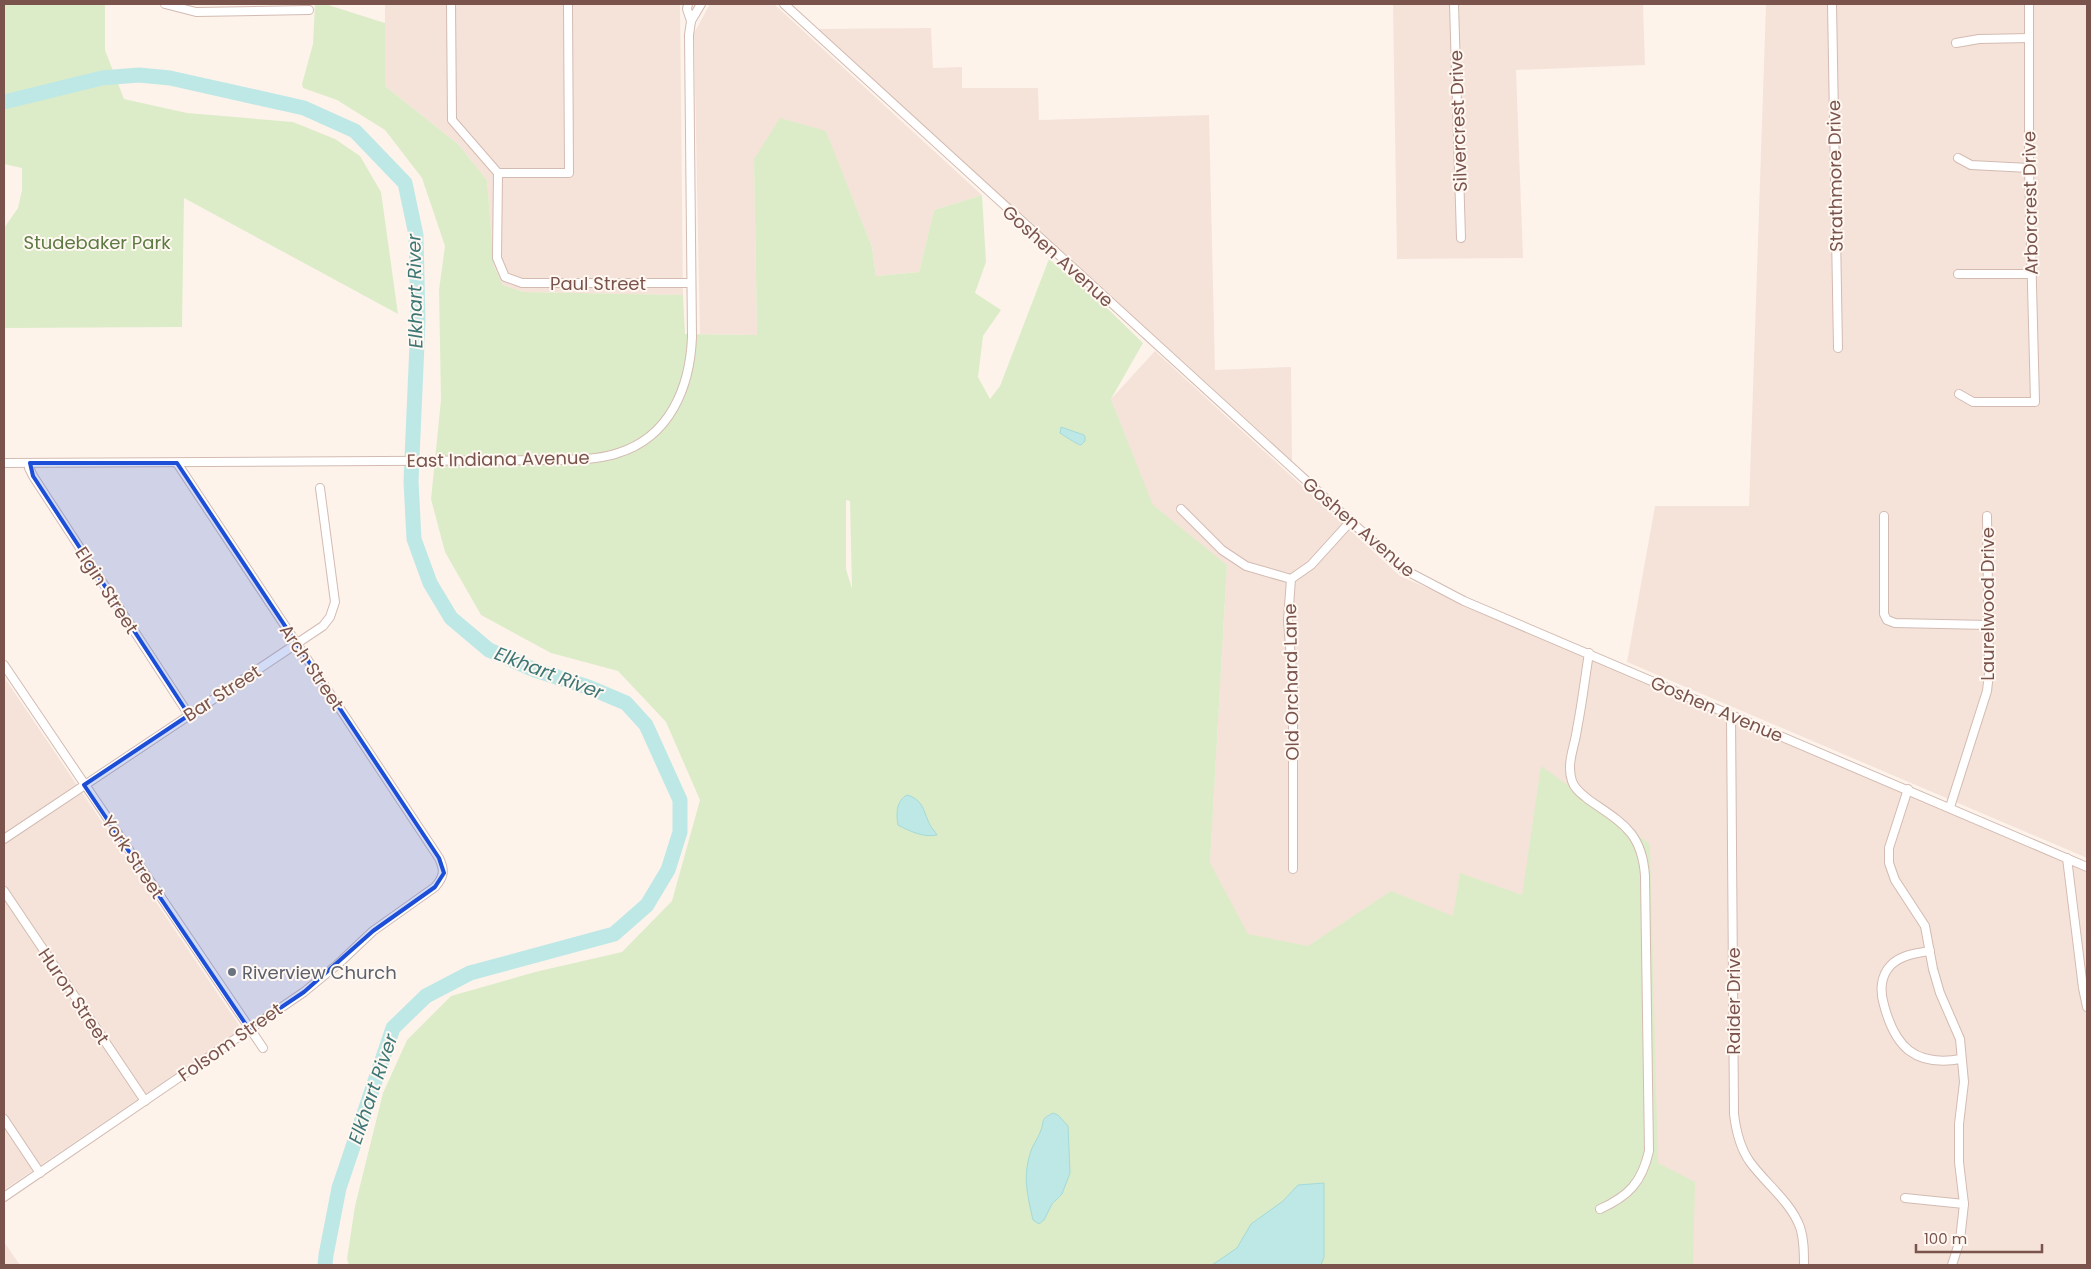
<svg xmlns="http://www.w3.org/2000/svg" width="2091" height="1269" font-family="Poppins,sans-serif">
<style>
.residential{fill:#f5e3d9}
.green{fill:#ddecc8;fill-rule:evenodd}
.water{fill:#bee8e6;stroke:#a4dad8}
.lines{fill:none;stroke-linecap:round;stroke-linejoin:round}
.river{stroke:#bee8e6;stroke-width:15}
.minor-casing{stroke:#d3bbb2;stroke-width:10}
.minor{stroke:#fff;stroke-width:8}
.marked{fill:#1d4ed8;fill-opacity:0.2;stroke:#1d4ed8;stroke-width:4;stroke-linejoin:round}
.worship-dot{fill:#6b7280;stroke:#fff8f2;stroke-width:2}
.labels{text-anchor:middle;dominant-baseline:central;stroke-width:4;stroke-linejoin:round;paint-order:stroke}
.street-label{font-size:18px;fill:#7a544c;stroke:#fff8f2}
.park-label{font-size:18px;fill:#5c7a41;stroke:#fff8f2}
.worship-label{font-size:18px;fill:#5b616d;stroke:#fff8f2;text-anchor:start}
.water-label{font-size:19px;font-style:italic;fill:#3c7776;stroke:#fff8f2}
</style>
<rect width="100%" height="100%" fill="#fdf3eb"/>
<g class="residential">
<polygon points="385,4 680,4 683,295 524,292 503,285 494,266 487,180 458,144 385,86"/>
<polygon points="710,4 774,4 982,195 934,210 919,272 876,276 872,247 826,132 754,159 757,335 700,334 694,33"/>
<polygon points="1393,4 1643,4 1645,65 1516,70 1523,258 1397,259"/>
<polygon points="1766,4 2087,4 2087,858 1627,662 1655,506 1749,506"/>
<polygon points="931,28 933,68 962,67 962,88 1038,88 1039,120 1209,115 1215,370 1291,367 1292,461 818,29"/>
<polygon points="1155,351 1400,576 2087,872 2087,1265 1453,1265 1247,949 1209,878 1227,565 1159,522 1111,399"/>
<polygon points="4,677 239,1025 238,1031 4,1190"/>
<polygon points="4,1242 20,1265 4,1265"/>
</g>
<g class="green">
<polygon points="4,4 105,4 105,50 124,99 187,113 293,122 335,139 360,156 381,192 398,314 184,198 182,327 4,328 4,228 18,208 22,190 22,168 4,164"/>
<path d="M325 4 385 23V86L458 144 487 180 494 266 503 285 524 292 683 295 685 334 757 335 754 159 780 118 826 131 872 247 876 276 919 272 934 210 982 195 986 262 975 293 1001 310 983 336 978 377 990 399 1000 386 1049 259 1109 310 1143 343 1111 399 1153 505 1227 565 1210 863 1248 934 1308 946 1391 891 1453 916 1460 873 1522 895 1541 766 1650 844 1658 1163 1695 1182 1693 1265H349L347 1259 355 1206 383 1093 407 1040 451 996 535 972 622 952 672 901 700 800 666 722 618 671 551 653 481 615 445 552 431 499 441 400 439 290 445 246 422 178 385 130 337 100 303 88 302 84 313 44 315 5ZM846 500 850 501 852 589 846 569Z"/>
</g>
<g class="water">
<path d="M1061 427 1084 435 1085 437V441L1081 445C1078 445 1063 435 1060 433Z"/>
<path d="M907 795C924 800 923 811 930 825 932 829 935 831 937 835 924 838 909 831 898 825 896 814 896 801 907 795Z"/>
<path d="M1053 1113 1058 1115 1068 1126 1070 1173 1062 1194 1052 1204 1044 1220 1039 1224 1033 1220C1027 1193 1022 1175 1032 1148 1035 1142 1039 1136 1041 1130 1045 1118 1040 1120 1053 1113Z"/>
<polygon points="1324,1183 1324,1257 1321,1265 1212,1265 1237,1248 1251,1224 1283,1201 1298,1185"/>
</g>
<g class="lines">
<polyline class="river" points="4,102 102,78 139,75 170,78 304,108 355,131 405,183 416,235 418,321 411,481 414,539 430,583 451,618 489,650 535,670 588,687 626,703 646,725 680,800 680,832 668,870 647,905 614,934 470,973 426,996 393,1028 339,1188 326,1255 325,1265"/>
<defs>
<g id="minor">
<polyline points="165,4 196,12 309,10"/>
<polyline points="451,4 452,120 498,173 497,258 505,277 522,283 691,283"/>
<polyline points="688,4 687,9 691,21"/>
<polyline points="784,4 1403,569 1464,601 2087,867"/>
<polyline points="1454,4 1461,238"/>
<polyline points="1832,4 1838,348"/>
<polyline points="1956,43 1979,39 2029,38"/>
<polyline points="1958,158 1971,165 2029,168"/>
<polyline points="498,173 569,173 568,4"/>
<polyline points="1958,274 2031,274"/>
<polyline points="1959,394 1973,402 2035,402 2029,168 2029,4"/>
<path d="M4 463 564 460C582 459 601 459 618 453 670 437 690 387 692 337L689 35 691 21 701 4"/>
<polyline points="30,463 29,468 33,476 189,715"/>
<polyline points="1181,509 1222,550 1246,566 1291,579"/>
<polyline points="1884,516 1884,614 1887,620 1895,623 1988,625"/>
<path d="M1589 653C1585 678 1582 704 1577 729 1575 746 1566 763 1572 781 1575 790 1582 794 1589 800 1622 823 1642 832 1645 876L1649 1151C1642 1182 1629 1196 1600 1209"/>
<polyline points="4,665 263,1048"/>
<path d="M1731 715 1734 1114C1736 1131 1740 1148 1750 1162 1766 1184 1790 1201 1800 1227 1804 1239 1804 1252 1804 1265"/>
<polyline points="1908,789 1889,848 1889,863 1895,880 1925,926 1933,969 1940,993 1960,1039 1964,1082 1959,1124 1959,1162 1964,1204 1960,1240 1952,1265"/>
<polyline points="1950,807 1987,691 1989,673 1987,516"/>
<polyline points="4,839 323,626 330,617 335,602 320,488"/>
<polyline points="2067,858 2083,988 2087,1007"/>
<polyline points="1293,869 1293,685 1288,620 1291,579 1311,565 1350,522"/>
<polyline points="4,891 145,1101"/>
<path d="M1930 951C1916 953 1901 955 1891 965 1880 976 1880 992 1884 1005 1895 1047 1915 1067 1961 1059"/>
<polyline points="4,1119 40,1173"/>
<path d="M4 1197 304 992 337 965 373 931 435 887C444 877 445 870 439 858L177 463"/>
<polyline points="1905,1198 1964,1204"/>
</g>
</defs>
<use href="#minor" class="minor-casing"/>
<use href="#minor" class="minor"/>
</g>
<path class="marked" d="M30 463H177L439 858 444 873 435 887 373 931 304 992 249 1029 84 785 189 715 33 476Z"/>
<circle class="worship-dot" cx="232" cy="972" r="5"/>
<g class="labels">
<g class="street-label">
<text transform="translate(1458 121) rotate(-92)">Silvercrest Drive</text>
<text transform="translate(1835 176) rotate(-91)">Strathmore Drive</text>
<text transform="translate(2030 203) rotate(-91)">Arborcrest Drive</text>
<text transform="translate(1058 256) rotate(42)">Goshen Avenue</text>
<text x="598" y="283">Paul Street</text>
<text transform="translate(498 459) rotate(-1)">East Indiana Avenue</text>
<text transform="translate(1359 527) rotate(41)">Goshen Avenue</text>
<text transform="translate(107 590) rotate(57)">Elgin Street</text>
<text transform="translate(1987 604) rotate(-90)">Laurelwood Drive</text>
<text transform="translate(312 667) rotate(56)">Arch Street</text>
<text transform="translate(1291 682) rotate(-91)">Old Orchard Lane</text>
<text transform="translate(222 693) rotate(-33)">Bar Street</text>
<text transform="translate(1717 709) rotate(23)">Goshen Avenue</text>
<text transform="translate(133 857) rotate(56)">York Street</text>
<text transform="translate(74 996) rotate(56)">Huron Street</text>
<text transform="translate(1733 1001) rotate(-90)">Raider Drive</text>
<text transform="translate(230 1042) rotate(-35)">Folsom Street</text>
</g>
<g class="park-label">
<text x="97" y="242">Studebaker Park</text>
</g>
<g class="worship-label">
<text x="242" y="972">Riverview Church</text>
</g>
<g class="water-label">
<text transform="translate(415 291) rotate(-91)">Elkhart River</text>
<text transform="translate(549 673) rotate(21)">Elkhart River</text>
<text transform="translate(373 1089) rotate(-71)">Elkhart River</text>
</g>
</g>
<rect width="2091" height="1269" fill="none" stroke="#7a544c" stroke-width="10"/>
<path d="M1916 1244v8h126v-8" fill="none" stroke="#7a544c" stroke-width="2.5"/>
<text x="1924" y="1244" font-size="15" fill="#7a544c" stroke="#fff8f2" stroke-width="4" paint-order="stroke">100 m</text>
</svg>
